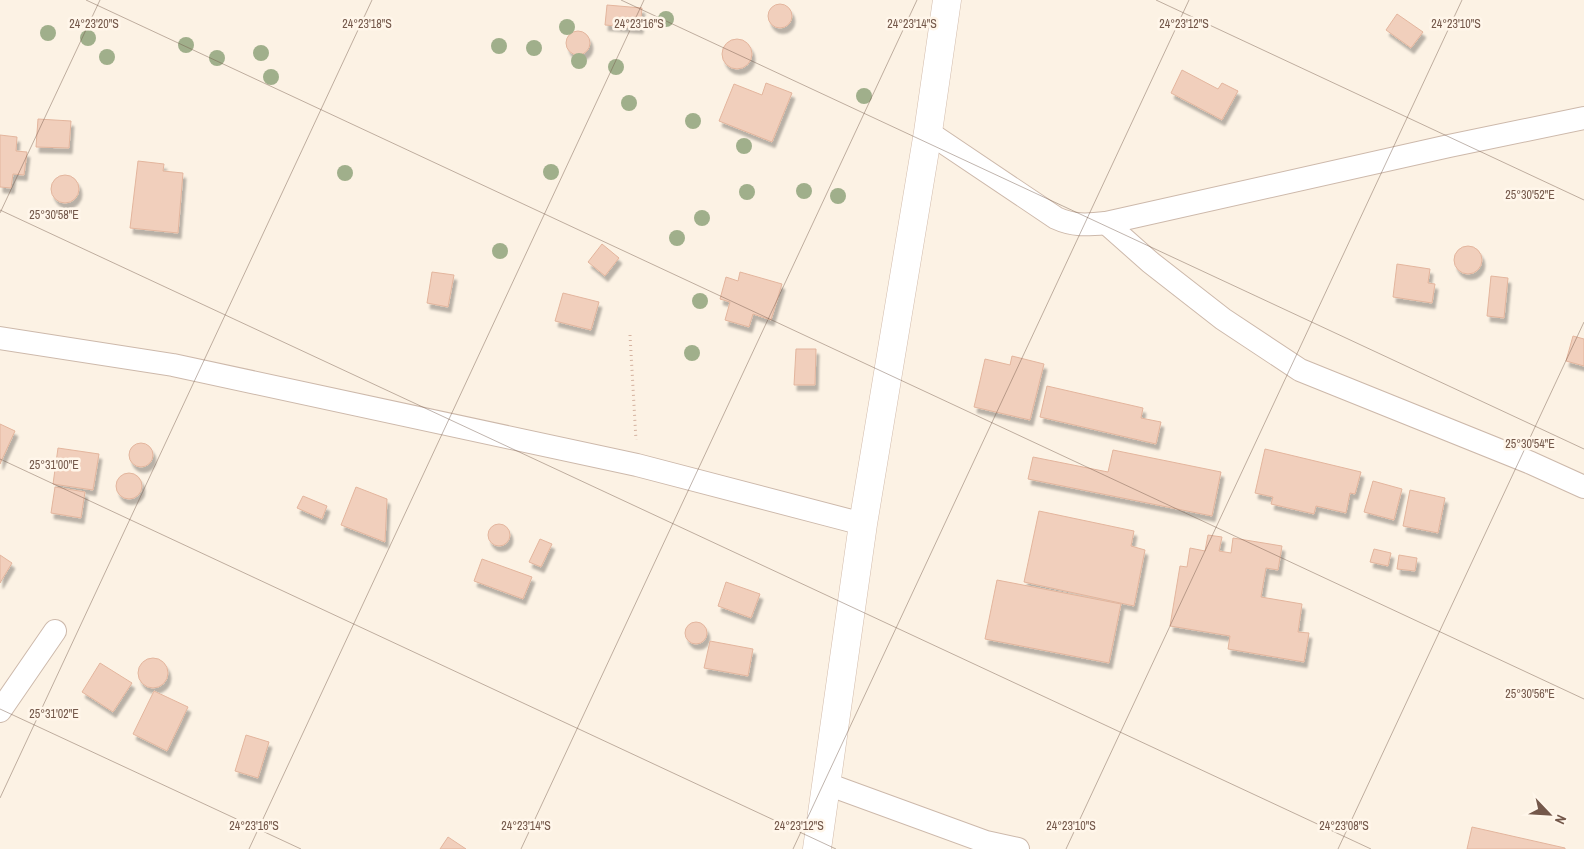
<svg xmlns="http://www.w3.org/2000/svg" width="1584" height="849" font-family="'Archivo Narrow',sans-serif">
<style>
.building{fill:#f1cfbc;stroke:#e3b59d;filter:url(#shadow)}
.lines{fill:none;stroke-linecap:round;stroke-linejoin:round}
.street-casing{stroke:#cdb9ab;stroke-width:24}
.secondary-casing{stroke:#d2bbab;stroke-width:29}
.path{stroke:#d5b3a0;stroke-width:3;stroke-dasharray:1 4;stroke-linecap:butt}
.street{stroke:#fff;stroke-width:22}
.secondary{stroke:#fff;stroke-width:28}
.tree{fill:#a0af8b}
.ticks{fill:none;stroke:#74584a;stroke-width:1;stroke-opacity:0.45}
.ticks-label{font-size:12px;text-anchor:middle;fill:#74584a;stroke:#fff6ea;stroke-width:5;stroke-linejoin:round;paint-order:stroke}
</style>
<defs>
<filter id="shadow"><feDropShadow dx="3" dy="5.5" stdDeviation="1" flood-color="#0004"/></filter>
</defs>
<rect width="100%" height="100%" fill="#fcf2e4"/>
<g class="building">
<circle cx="780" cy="16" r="12"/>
<polygon points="607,5 642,8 640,28 605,25"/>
<polygon points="1397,14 1423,32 1411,48 1386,30"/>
<circle cx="578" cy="43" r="12"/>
<circle cx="737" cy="54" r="15"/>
<polygon points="1182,70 1218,89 1222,83 1238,91 1222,120 1171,93"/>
<polygon points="766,83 792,93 772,142 719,121 734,84 762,95"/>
<polygon points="38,119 71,121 69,148 36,147"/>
<polygon points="0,135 17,137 16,151 27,152 24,175 13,174 11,188 0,187"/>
<polygon points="138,161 164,164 163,171 183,173 178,233 130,228"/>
<circle cx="65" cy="189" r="14"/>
<polygon points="602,244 619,258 605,276 588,262"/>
<circle cx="1468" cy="260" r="14"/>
<polygon points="1397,264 1430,269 1428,283 1435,284 1432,303 1393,297"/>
<polygon points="432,272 454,275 448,307 427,303"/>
<polygon points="740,272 782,284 771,320 753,314 749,327 725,320 730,302 720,299 726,277 738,281"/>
<polygon points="1491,276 1508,278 1504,318 1487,316"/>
<polygon points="563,293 599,302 591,330 555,321"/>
<polygon points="1573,336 1584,339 1584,366 1566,361"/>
<polygon points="796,349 816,349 815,385 794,385"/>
<polygon points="1012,356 1044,364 1030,420 974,407 985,359 1010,365"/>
<polygon points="1047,386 1143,408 1141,418 1161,422 1156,444 1040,417"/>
<polygon points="0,424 15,431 0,464"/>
<circle cx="141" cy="455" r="12"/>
<polygon points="58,448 99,454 93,490 53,484"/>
<polygon points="1265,449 1361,472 1355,494 1350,493 1346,513 1316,506 1314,514 1271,504 1273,497 1255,493"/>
<polygon points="1113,450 1221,472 1212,516 1028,479 1033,457 1108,472"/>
<circle cx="129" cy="486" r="13"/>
<polygon points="1373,481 1402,489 1394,520 1364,512"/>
<polygon points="55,487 85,492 81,518 51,513"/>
<polygon points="356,487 387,499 385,542 341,525"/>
<polygon points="1410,490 1445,498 1438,533 1403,526"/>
<polygon points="303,496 327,506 322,519 297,508"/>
<polygon points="1039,511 1134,531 1131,546 1145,550 1134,606 1024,582"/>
<circle cx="499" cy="535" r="11"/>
<polygon points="1208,535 1222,537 1219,551 1231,553 1233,538 1282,546 1278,570 1266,568 1261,597 1302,604 1298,632 1309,633 1304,662 1228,649 1230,636 1170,626 1180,566 1187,567 1190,548 1205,551"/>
<polygon points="540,539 552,544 541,567 529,562"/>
<polygon points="1374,549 1391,553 1388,566 1370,562"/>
<polygon points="0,555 12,563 0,583"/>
<polygon points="1399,555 1417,558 1415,571 1397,569"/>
<polygon points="482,559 532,577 523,599 474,581"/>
<polygon points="997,580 1121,604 1109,663 985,639"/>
<polygon points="726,582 760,594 751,618 718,606"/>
<circle cx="696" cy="633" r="11"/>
<polygon points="710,641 753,649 748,676 704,668"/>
<circle cx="153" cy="673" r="15"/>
<polygon points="100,663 132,683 113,712 82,692"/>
<polygon points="154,691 188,707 167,751 133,734"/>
<polygon points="246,735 269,742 258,778 235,771"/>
<polygon points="1472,827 1565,848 1565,849 1467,849"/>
<polygon points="448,837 466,849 440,849"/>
</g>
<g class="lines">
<defs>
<g id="street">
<path d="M928 132 1056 218C1073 226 1087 225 1106 223L1449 146 1584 118"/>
<polyline points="1106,223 1150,262 1223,319 1300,370 1531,463 1584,487"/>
<polyline points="0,338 173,365 637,465 863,524"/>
<polyline points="0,711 55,631"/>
<polyline points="827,784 986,842 1018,849"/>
</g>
<polyline id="secondary" points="817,849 863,524 928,132 947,0"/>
</defs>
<use href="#street" class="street-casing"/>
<use href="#secondary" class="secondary-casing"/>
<polyline class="path" points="630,335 636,440"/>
<use href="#street" class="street"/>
<use href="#secondary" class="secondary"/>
</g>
<g class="tree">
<circle cx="666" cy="19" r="8"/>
<circle cx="567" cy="27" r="8"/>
<circle cx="48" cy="33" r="8"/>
<circle cx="88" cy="38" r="8"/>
<circle cx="186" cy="45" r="8"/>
<circle cx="499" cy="46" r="8"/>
<circle cx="534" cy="48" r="8"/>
<circle cx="261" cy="53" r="8"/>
<circle cx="107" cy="57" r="8"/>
<circle cx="217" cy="58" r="8"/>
<circle cx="579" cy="61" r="8"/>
<circle cx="616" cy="67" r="8"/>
<circle cx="271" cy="77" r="8"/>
<circle cx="864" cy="96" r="8"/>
<circle cx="629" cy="103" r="8"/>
<circle cx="693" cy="121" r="8"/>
<circle cx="744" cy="146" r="8"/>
<circle cx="551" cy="172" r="8"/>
<circle cx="345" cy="173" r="8"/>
<circle cx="804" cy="191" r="8"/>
<circle cx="747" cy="192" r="8"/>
<circle cx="838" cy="196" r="8"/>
<circle cx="702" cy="218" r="8"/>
<circle cx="677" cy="238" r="8"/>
<circle cx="500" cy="251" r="8"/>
<circle cx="700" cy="301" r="8"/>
<circle cx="692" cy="353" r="8"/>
</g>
<path class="ticks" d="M86 0 1584 699M621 0 1584 449M1156 0 1584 200M0 210 1371 849M0 213 100 0M0 459 836 849M0 709 301 849M0 798 372 0M249 849 644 0M521 849 917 0M793 849 1189 0M1066 849 1462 0M1338 849 1584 322"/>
<g class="ticks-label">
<text x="94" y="28">24°23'20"S</text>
<text x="367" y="28">24°23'18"S</text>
<text x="639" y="28">24°23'16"S</text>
<text x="912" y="28">24°23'14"S</text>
<text x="1184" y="28">24°23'12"S</text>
<text x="1456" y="28">24°23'10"S</text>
<text x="1530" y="199">25°30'52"E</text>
<text x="54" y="219">25°30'58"E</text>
<text x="1530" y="448">25°30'54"E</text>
<text x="54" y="469">25°31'00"E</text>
<text x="1530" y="698">25°30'56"E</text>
<text x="54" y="718">25°31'02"E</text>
<text x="254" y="830">24°23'16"S</text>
<text x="526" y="830">24°23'14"S</text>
<text x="799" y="830">24°23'12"S</text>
<text x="1071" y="830">24°23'10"S</text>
<text x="1344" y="830">24°23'08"S</text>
</g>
<g transform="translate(1549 814) rotate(115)" stroke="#fff6ea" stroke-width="4" paint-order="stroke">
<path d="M0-4L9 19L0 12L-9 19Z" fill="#74584a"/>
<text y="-8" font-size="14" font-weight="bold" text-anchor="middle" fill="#74584a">N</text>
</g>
</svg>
